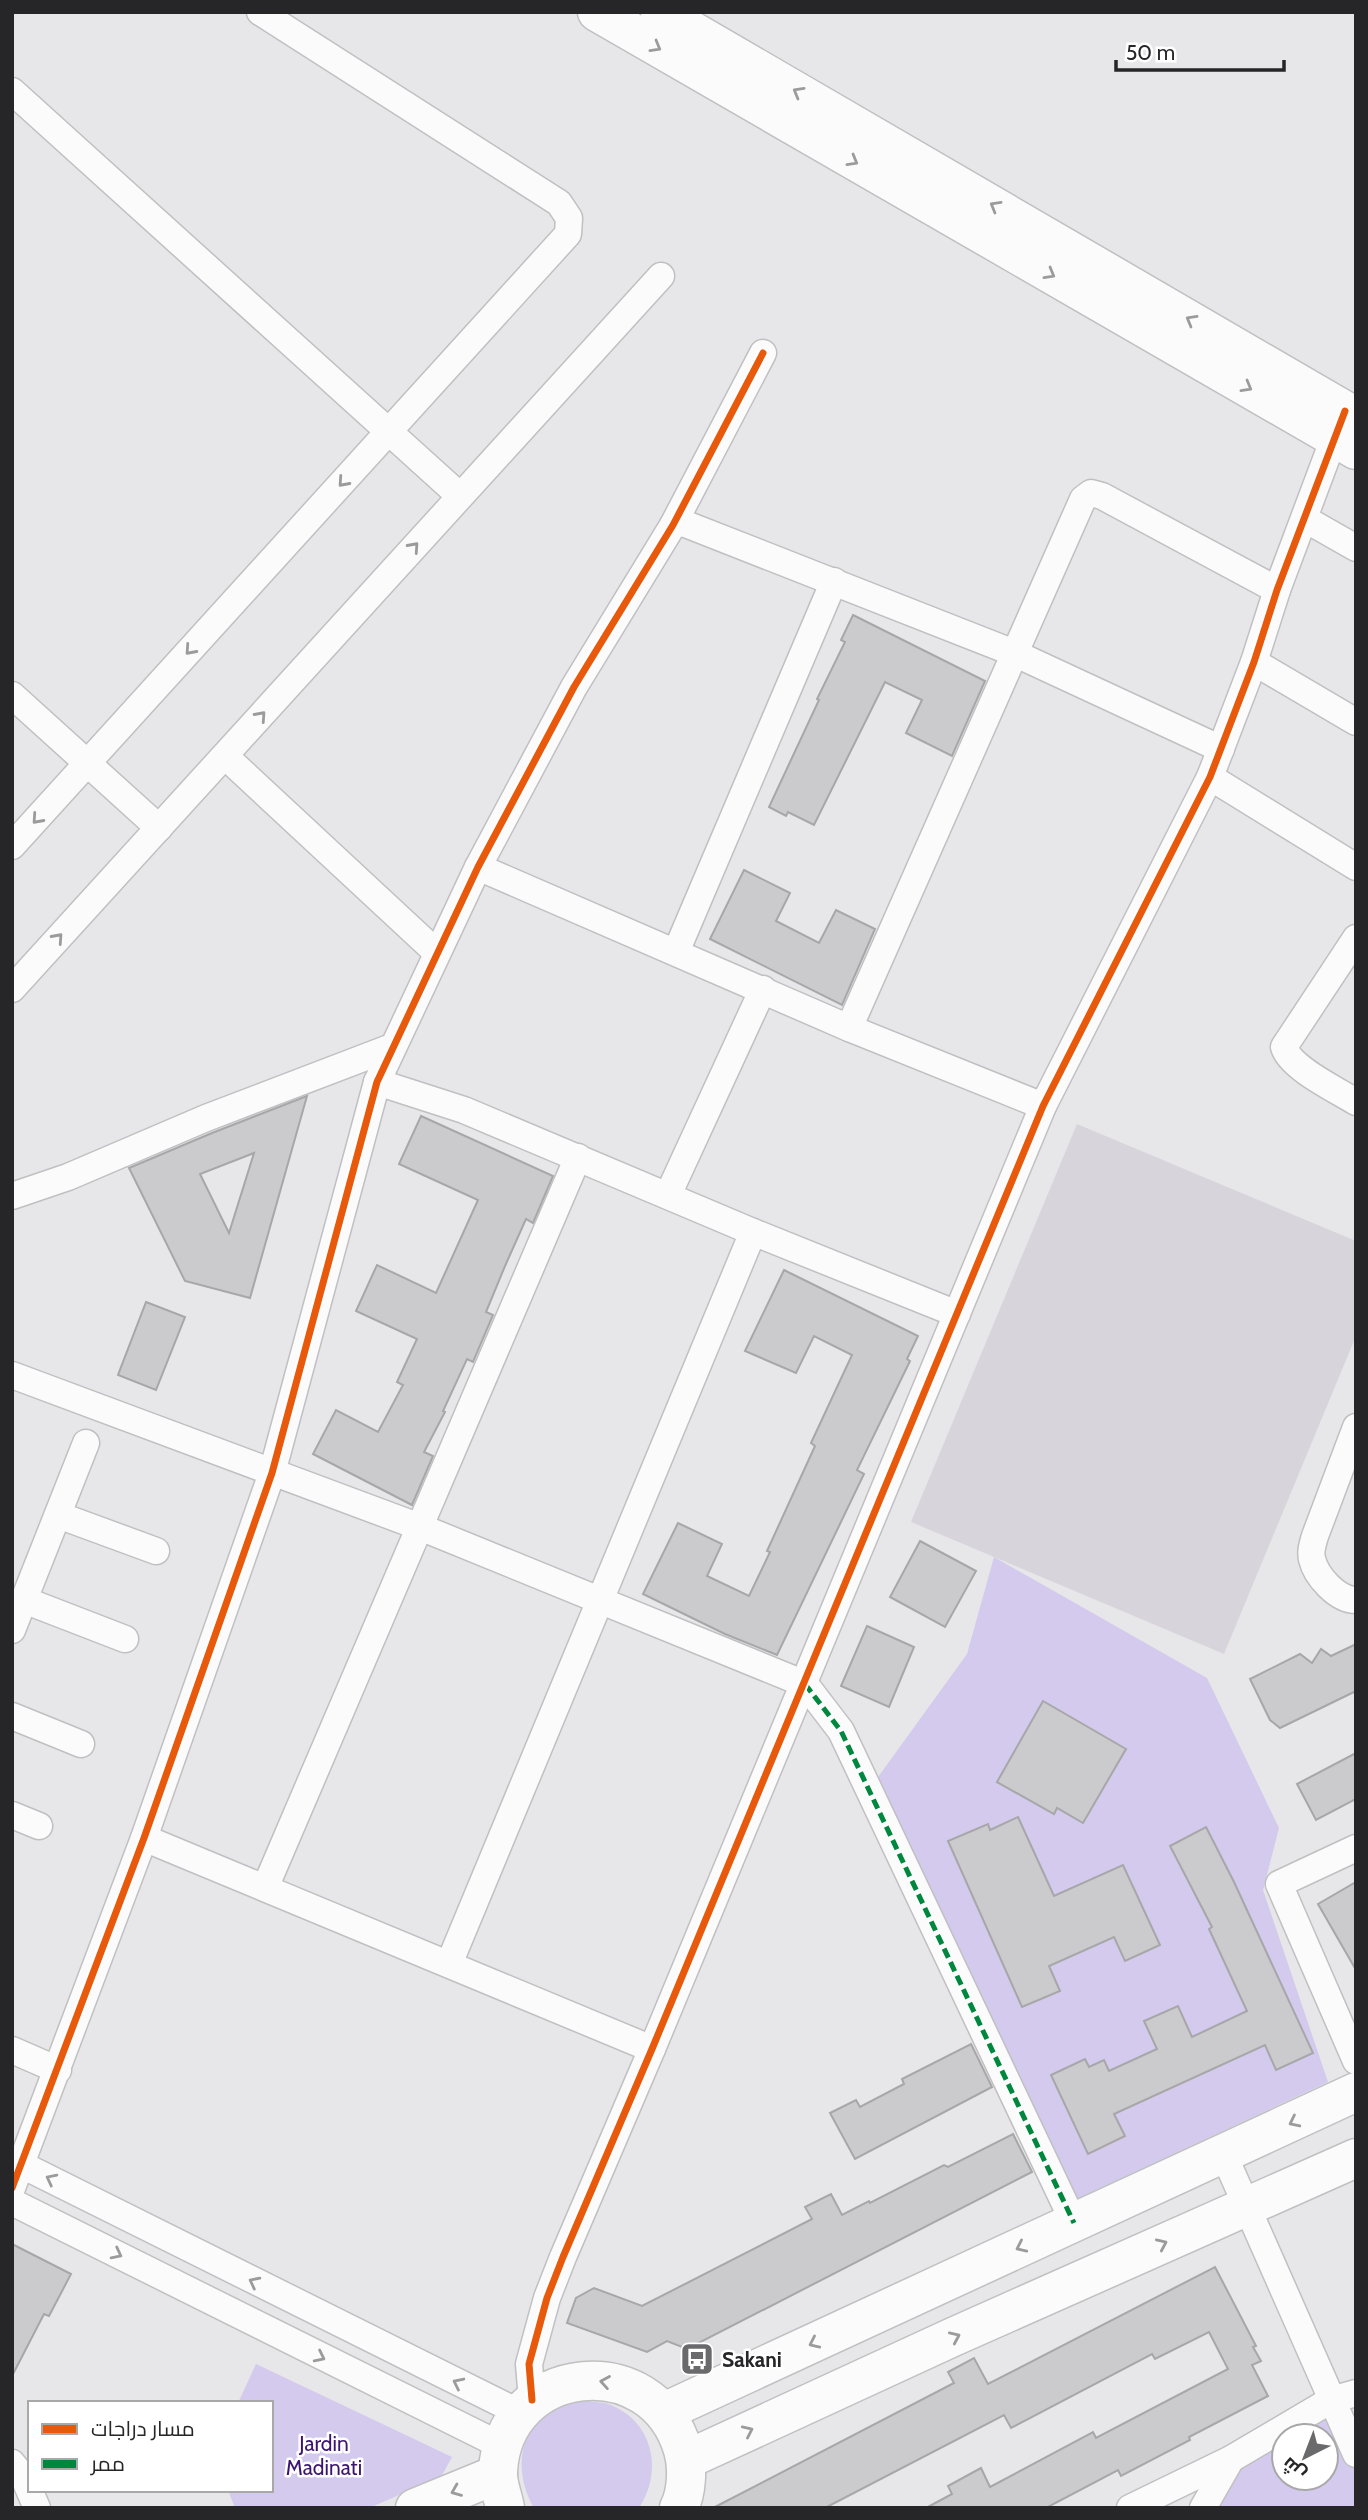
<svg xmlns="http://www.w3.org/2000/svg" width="1368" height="2520" font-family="Cabin,Cairo,sans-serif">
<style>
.built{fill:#d7d5db}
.green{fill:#d3caed;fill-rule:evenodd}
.building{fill:#cbcacc;stroke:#a7a6a8;stroke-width:2;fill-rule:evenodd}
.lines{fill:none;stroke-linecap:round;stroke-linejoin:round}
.street-casing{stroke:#c0c0c2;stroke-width:29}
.secondary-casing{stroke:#c0c0c2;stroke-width:41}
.primary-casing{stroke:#c0c0c2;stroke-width:41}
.street{stroke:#fbfbfc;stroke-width:26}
.secondary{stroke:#fbfbfc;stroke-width:38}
.primary{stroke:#fbfbfc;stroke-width:38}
.quiet{stroke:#00873e;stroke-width:5;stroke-dasharray:10 5;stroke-linecap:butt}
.cycleway-casing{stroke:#fff;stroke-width:11}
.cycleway{stroke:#e8590c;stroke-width:7}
.oneway{stroke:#9b9b9c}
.labels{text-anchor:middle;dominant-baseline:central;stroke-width:5;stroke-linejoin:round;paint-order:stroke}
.poi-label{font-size:21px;font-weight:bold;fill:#262527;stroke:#fff;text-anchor:start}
.park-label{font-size:21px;fill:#3b1371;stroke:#fff}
</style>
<rect width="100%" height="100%" fill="#e7e6e8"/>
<polygon class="built" points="1077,1124 1356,1241 1356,1336 1224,1654 911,1522"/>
<g class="green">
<polygon points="994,1557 1207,1678 1279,1828 1263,1890 1328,2082 1066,2204 873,1784 967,1654"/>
<polygon points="256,2364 452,2457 441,2477 369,2508 235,2508 228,2490 271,2490 271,2403 238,2403"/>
<path d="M1331 2400 1356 2454V2508H1214L1231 2459ZM1284 2436H1326V2478H1284Z"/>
<path d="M587 2401C593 2402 602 2402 608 2404 653 2420 664 2471 639 2508H534C512 2469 518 2421 565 2404 572 2402 580 2402 587 2401Z"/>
</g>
<g class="building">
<polygon points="853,615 985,681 952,756 906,733 922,700 885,682 814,825 788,812 786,816 769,807 819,700 817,699 845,642 841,640"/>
<polygon points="744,870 790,893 776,921 819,943 836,910 875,929 842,1005 710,939"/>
<path d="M307 1096 250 1298 185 1281 129 1168 212 1133ZM254 1153 229 1233 200 1174Z"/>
<polygon points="421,1116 553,1176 533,1223 526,1219 505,1266 486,1312 493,1315 473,1362 467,1359 443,1411 445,1412 424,1452 433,1456 412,1505 313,1454 336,1410 378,1432 403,1385 397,1382 417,1339 356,1311 377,1265 436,1293 478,1200 399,1164"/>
<polygon points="784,1270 918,1336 907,1359 910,1361 857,1470 864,1474 777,1655 725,1634 643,1594 678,1523 722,1544 707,1576 749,1596 770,1552 767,1551 815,1446 811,1443 852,1355 814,1336 796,1373 745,1351"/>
<polygon points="146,1302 185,1317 156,1390 118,1375"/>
<polygon points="920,1541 976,1571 945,1627 890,1597"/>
<polygon points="867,1626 914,1647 889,1707 841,1686"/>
<polygon points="1356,1644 1356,1691 1280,1728 1270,1720 1250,1679 1300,1654 1312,1663 1321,1649 1331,1656"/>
<polygon points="1043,1701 1126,1749 1083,1823 1057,1808 1054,1814 997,1782"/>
<polygon points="1356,1753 1356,1799 1316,1820 1297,1784"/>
<polygon points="1018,1817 1054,1896 1123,1865 1160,1945 1125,1961 1114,1937 1049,1966 1060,1991 1022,2007 948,1841 988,1824 990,1830"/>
<polygon points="1206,1827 1234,1882 1313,2053 1276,2070 1265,2045 1114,2114 1125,2136 1088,2154 1051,2075 1085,2059 1089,2067 1104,2060 1109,2071 1157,2049 1144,2021 1178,2006 1192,2037 1247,2011 1209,1929 1212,1927 1170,1846"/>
<polygon points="1356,1882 1356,1970 1318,1904"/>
<polygon points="971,2044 992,2087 855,2159 830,2113 856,2100 860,2107 904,2084 902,2079"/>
<polygon points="1013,2134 1032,2172 687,2349 667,2341 647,2352 567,2323 576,2298 594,2288 642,2306 812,2219 805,2207 831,2194 842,2215 869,2201 870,2203 944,2165 948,2167"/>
<polygon points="12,2244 71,2274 49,2316 44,2314 12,2376"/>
<polygon points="1215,2267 1256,2346 1253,2347 1261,2361 1252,2365 1268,2396 1189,2437 1190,2440 1121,2476 1118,2470 1046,2508 926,2508 952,2494 948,2486 981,2468 990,2487 1093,2432 1096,2438 1228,2369 1209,2332 1155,2359 1152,2354 1011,2428 1004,2415 825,2508 713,2508 954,2383 948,2372 974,2358 988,2384"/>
</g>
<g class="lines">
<defs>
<g id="street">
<polyline points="12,91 460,496"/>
<polyline points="1305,519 1356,548"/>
<polyline points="673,525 683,523 1014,653 1221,749"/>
<polyline points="1254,662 1356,722"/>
<polyline points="12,695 159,828"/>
<polyline points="225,756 437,953"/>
<polyline points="1210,777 1356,867"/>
<polyline points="12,846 568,234 569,218 559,203 260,12"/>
<polyline points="478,867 849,1028 1043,1106"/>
<path d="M1356 938 1284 1047C1290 1068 1337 1090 1356 1102"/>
<polyline points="676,952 834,581"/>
<polyline points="12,989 661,276"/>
<polyline points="849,1028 1083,499 1091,493 1102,496 1277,590"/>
<polyline points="377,1082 464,1110 753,1232 957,1314"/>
<polyline points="668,1195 763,989"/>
<polyline points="12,1196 68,1177 206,1118 392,1047"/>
<polyline points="12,1375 420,1527 805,1684 841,1731 1074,2223"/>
<path d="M1356 1427 1315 1536C1313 1543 1310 1551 1312 1559 1316 1576 1337 1600 1356 1600"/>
<polyline points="58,1515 156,1551"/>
<polyline points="24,1600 125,1639"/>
<polyline points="12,1630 86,1443"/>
<polyline points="12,1716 81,1744"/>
<polyline points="12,1815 39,1826"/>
<polyline points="144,1838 652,2049"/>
<polyline points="1356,1848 1279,1884 1356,2061"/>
<polyline points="265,1888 578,1157"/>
<polyline points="449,1964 753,1232"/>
<polyline points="12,2050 58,2070"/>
<polyline points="1224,2155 1356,2454"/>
<polyline points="12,2160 520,2413"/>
<polyline points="12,2188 144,1838 272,1473 377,1082 478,867 574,687 673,525 763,353"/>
<polyline points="12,2202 502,2446"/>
<polyline points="532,2400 529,2364 547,2298 563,2257 652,2049 1043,1106 1210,777 1254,662 1277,590 1340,422"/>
<polyline points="12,2463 24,2478 37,2508"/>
<polyline points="1130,2508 1231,2459 1331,2400 1356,2393"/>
<polyline points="1203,2508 1231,2459"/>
</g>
<g id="secondary">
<polyline points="664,2412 1356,2092"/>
<polyline points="686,2460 953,2337 1356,2158"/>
<polyline points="415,2508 498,2474"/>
<path d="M505 2508C503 2496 497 2483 498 2471 504 2363 653 2347 683 2450 688 2467 687 2492 679 2508"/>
</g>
<g id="primary">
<polyline points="597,12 1356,450"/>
<polyline points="660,12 1356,417"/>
</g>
</defs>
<use href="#street" class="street-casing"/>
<use href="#secondary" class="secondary-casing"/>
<use href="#primary" class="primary-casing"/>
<use href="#street" class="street"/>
<use href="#secondary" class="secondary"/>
<use href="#primary" class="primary"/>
<polyline class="quiet" points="805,1684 841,1731 1074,2223"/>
<defs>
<g id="cycleway">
<polyline points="12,2188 144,1838 272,1473 377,1082 478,867 574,687 673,525 763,353"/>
<polyline points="532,2400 529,2364 547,2298 563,2257 652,2049 1043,1106 1210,777 1254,662 1277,590 1345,411"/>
</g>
</defs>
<use href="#cycleway" class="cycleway-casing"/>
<use href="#cycleway" class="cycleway"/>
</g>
<defs><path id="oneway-chevron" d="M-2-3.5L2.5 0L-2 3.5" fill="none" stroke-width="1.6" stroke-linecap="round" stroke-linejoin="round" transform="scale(1.75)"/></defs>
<g class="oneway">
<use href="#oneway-chevron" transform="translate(656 47) rotate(30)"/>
<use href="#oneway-chevron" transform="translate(798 92) rotate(-150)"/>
<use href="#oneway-chevron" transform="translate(853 161) rotate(30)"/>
<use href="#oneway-chevron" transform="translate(995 206) rotate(-150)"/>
<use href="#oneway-chevron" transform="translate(1050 274) rotate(30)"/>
<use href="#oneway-chevron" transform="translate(1191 320) rotate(-150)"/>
<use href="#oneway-chevron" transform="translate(1247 387) rotate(30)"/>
<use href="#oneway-chevron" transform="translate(343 482) rotate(132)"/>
<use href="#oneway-chevron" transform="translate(414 547) rotate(-48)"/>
<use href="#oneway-chevron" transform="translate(190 650) rotate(132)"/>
<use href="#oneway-chevron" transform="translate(261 716) rotate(-48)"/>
<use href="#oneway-chevron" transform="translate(37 819) rotate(132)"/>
<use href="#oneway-chevron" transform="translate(58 938) rotate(-48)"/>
<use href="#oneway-chevron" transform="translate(1294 2122) rotate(154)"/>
<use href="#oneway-chevron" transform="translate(51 2179) rotate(-153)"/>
<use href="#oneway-chevron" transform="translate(1162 2244) rotate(-24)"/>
<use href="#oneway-chevron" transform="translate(1021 2247) rotate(155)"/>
<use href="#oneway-chevron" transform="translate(117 2254) rotate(27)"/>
<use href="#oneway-chevron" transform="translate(254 2282) rotate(-153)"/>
<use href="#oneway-chevron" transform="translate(955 2337) rotate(-24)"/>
<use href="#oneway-chevron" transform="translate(814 2343) rotate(155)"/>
<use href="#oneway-chevron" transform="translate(320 2357) rotate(26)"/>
<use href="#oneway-chevron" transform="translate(605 2382) rotate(-170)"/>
<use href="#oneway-chevron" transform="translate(458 2383) rotate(-154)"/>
<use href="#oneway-chevron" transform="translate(748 2431) rotate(-25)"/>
<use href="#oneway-chevron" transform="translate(456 2491) rotate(158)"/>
</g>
<defs>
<symbol id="bus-square" viewBox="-11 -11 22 22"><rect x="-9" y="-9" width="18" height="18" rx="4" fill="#6a696b" stroke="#fff"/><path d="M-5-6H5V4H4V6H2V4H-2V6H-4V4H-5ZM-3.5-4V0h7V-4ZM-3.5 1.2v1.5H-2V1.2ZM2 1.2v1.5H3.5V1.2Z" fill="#fff"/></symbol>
</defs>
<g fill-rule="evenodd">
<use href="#bus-square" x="678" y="2340" width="38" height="38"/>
</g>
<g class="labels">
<g class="poi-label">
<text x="722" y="2359">Sakani</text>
</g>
<g class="park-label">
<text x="324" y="2443">Jardin<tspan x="324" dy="24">Madinati</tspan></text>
</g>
</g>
<rect width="1368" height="2520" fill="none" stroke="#262527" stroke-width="28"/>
<rect x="28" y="2401" width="245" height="91" fill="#ffffff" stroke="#a8a8a9" stroke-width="2"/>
<rect x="42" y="2424" width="35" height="10" fill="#e8590c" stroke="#a8a8a9" stroke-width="2"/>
<text x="91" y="2436" font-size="21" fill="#262527">مسار دراجات</text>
<rect x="42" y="2459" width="35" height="10" fill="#00873e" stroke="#a8a8a9" stroke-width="2"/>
<text x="91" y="2471" font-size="21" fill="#262527">ممر</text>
<g transform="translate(1305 2457) rotate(222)"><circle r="33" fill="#ffffff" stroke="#a8a8a9" stroke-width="2"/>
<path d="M0-5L12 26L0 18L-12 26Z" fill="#6a696b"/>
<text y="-10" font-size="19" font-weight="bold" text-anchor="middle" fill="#262527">ش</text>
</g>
<path d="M1116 60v10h168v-10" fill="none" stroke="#262527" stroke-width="3.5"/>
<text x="1126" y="60" font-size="21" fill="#262527" stroke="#ffffff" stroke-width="5" paint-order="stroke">50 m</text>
</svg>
